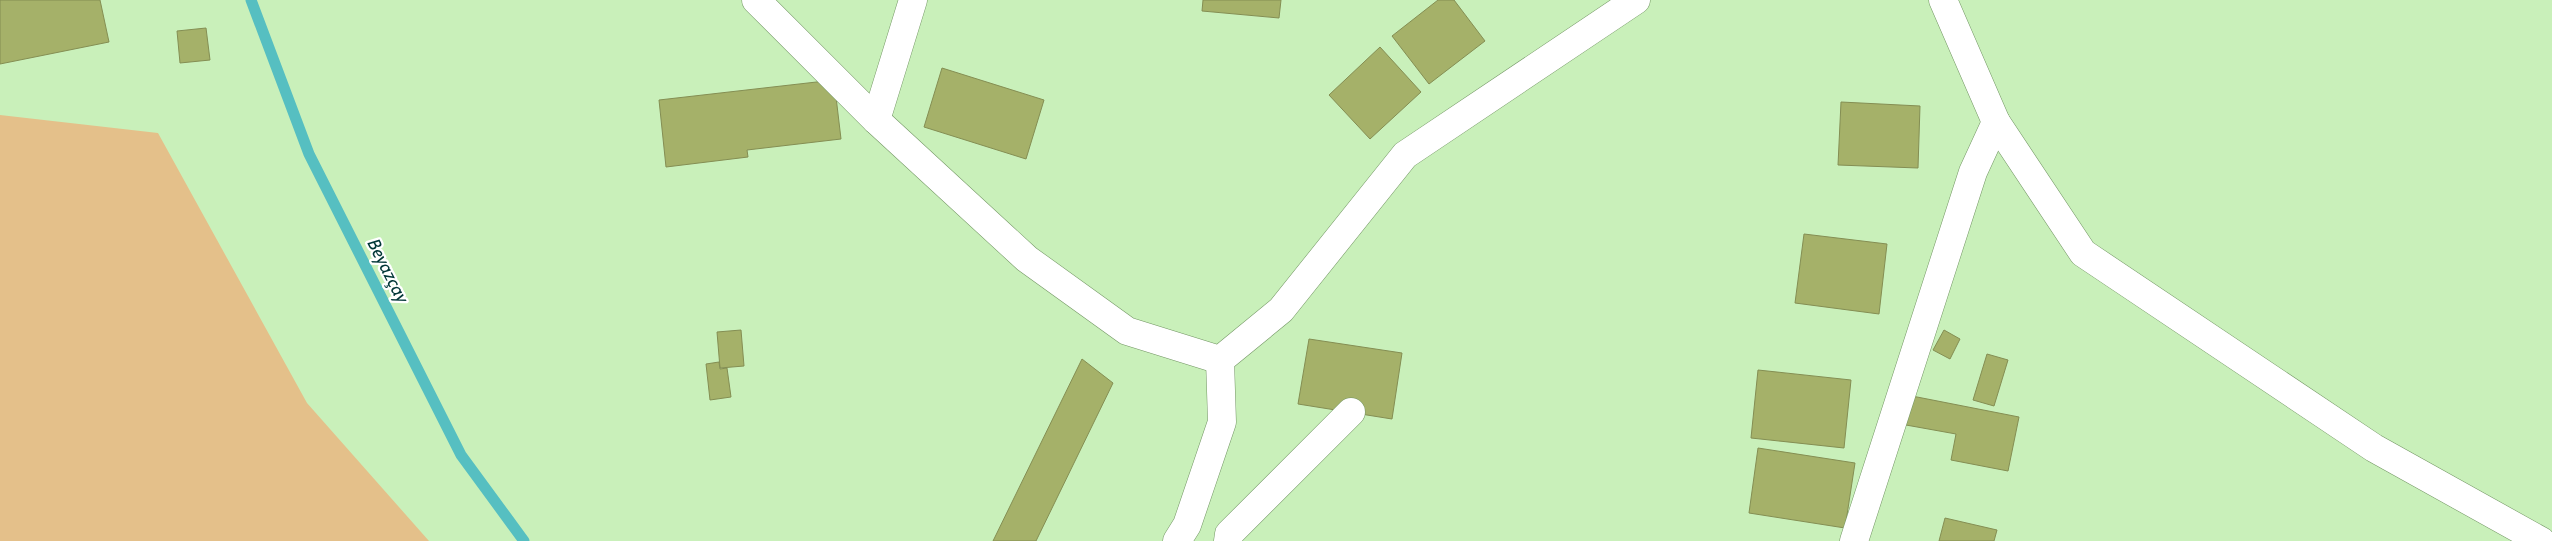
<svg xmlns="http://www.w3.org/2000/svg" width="2552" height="541" font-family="Cabin,sans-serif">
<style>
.green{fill:#e4c08a}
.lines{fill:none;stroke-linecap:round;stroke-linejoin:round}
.stream{stroke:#56bfc1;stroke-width:11}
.building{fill:#a5b169;stroke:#848e53}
.minor-casing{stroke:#739664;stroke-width:29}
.minor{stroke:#fff;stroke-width:28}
.labels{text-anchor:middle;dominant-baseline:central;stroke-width:4.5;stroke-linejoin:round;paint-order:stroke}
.water-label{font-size:18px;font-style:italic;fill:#023738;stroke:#fff}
</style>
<rect width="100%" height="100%" fill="#c9f0ba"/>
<polygon class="green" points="0,115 158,133 307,403 429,541 0,541"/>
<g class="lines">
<polyline class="stream" points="251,0 309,154 461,455 524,541"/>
</g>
<g class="building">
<polygon points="0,0 100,0 109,42 0,64"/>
<polygon points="1203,0 1281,0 1279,18 1202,11"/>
<polygon points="1438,0 1454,0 1485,41 1429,84 1392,36"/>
<polygon points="206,28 210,60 180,63 177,31"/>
<polygon points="1380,47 1421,92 1370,139 1329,95"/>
<polygon points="942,68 1044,100 1026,159 924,127"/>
<polygon points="834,80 841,139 747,150 748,157 666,167 659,100"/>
<polygon points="1841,102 1920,106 1918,168 1838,165"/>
<polygon points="1804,234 1887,244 1879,314 1795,303"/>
<polygon points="741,330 744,366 720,368 717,332"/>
<polygon points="1944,330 1960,339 1950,359 1933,350"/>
<polygon points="1309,339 1402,353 1392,419 1298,404"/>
<polygon points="1987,354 2008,360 1994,406 1973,400"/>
<polygon points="1082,359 1113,383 1036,541 993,541"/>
<polygon points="719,362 720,369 727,368 731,397 710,400 706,364"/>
<polygon points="1758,370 1851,380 1844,448 1751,438"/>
<polygon points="1912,396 2019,417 2008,471 1951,460 1956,434 1906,425"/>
<polygon points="1758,448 1855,463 1845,528 1749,513"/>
<polygon points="1945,518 1997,530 1994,541 1939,541"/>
</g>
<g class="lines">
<defs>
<g id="minor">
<polyline points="756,0 876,120 1027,259 1127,331 1220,360 1281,310 1405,155 1636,0"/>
<polyline points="1943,0 1996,122 2083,253 2374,448 2541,541"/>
<polyline points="876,120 913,0"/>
<polyline points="1177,541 1187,525 1222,422 1220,360"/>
<polyline points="1228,541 1229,534 1351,412"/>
<polyline points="1854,541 1973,172 1996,122"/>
</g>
</defs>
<use href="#minor" class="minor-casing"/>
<use href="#minor" class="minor"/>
</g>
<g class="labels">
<g class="water-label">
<text transform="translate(388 271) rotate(63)">Beyazçay</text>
</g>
</g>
</svg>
